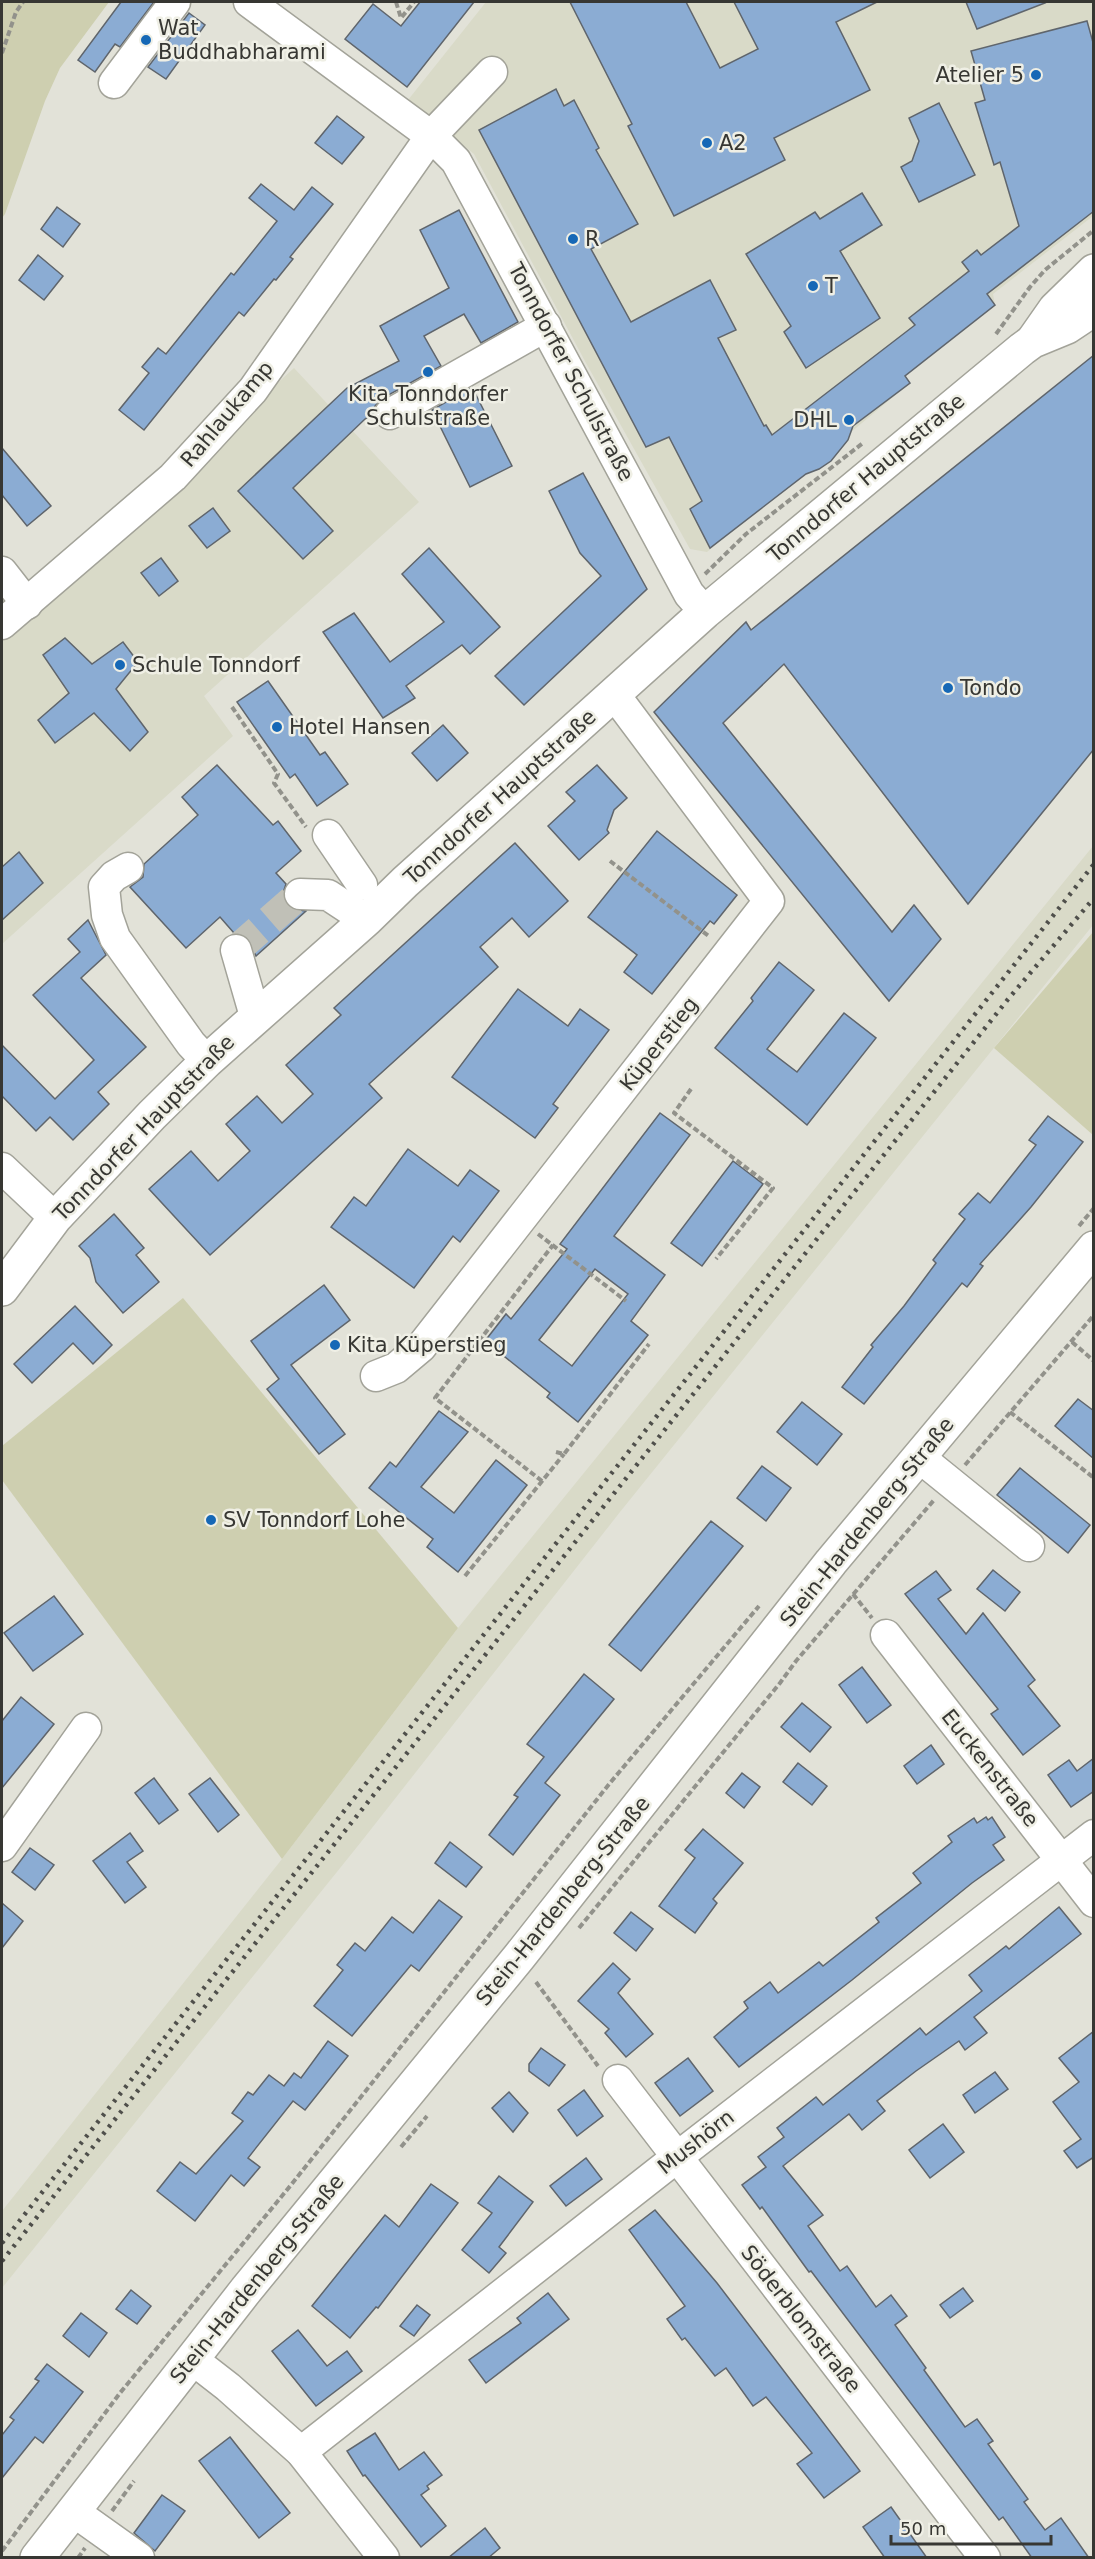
<svg xmlns="http://www.w3.org/2000/svg" width="1095" height="2559" font-family="'DejaVu Sans',sans-serif">
<style>
.built{fill:#d9dac8}
.green{fill:#cecfb0}
.building{fill:#8bacd3;stroke:#5f656c;stroke-width:1.5;fill-rule:evenodd}
.lines{fill:none;stroke-linecap:round;stroke-linejoin:round}
.minor-tunnel{stroke:#c0c0b7;stroke-width:30;stroke-dasharray:30 15;stroke-linecap:butt}
.minor-casing{stroke:#a3a399;stroke-width:33}
.major-casing{stroke:#a3a399;stroke-width:36}
.path{stroke:#92928b;stroke-width:4;stroke-dasharray:6 3;stroke-linecap:butt}
.minor{stroke:#fff;stroke-width:30}
.major{stroke:#fff;stroke-width:33}
.rail{stroke:#4f4f4b;stroke-width:4.5;stroke-dasharray:3 6;stroke-linecap:butt}
.poi-dot{fill:#1668b6;stroke:#efefe5;stroke-width:2}
.labels{text-anchor:middle;dominant-baseline:central;stroke-width:5;stroke-linejoin:round;paint-order:stroke}
.poi-label{font-size:21px;fill:#373733;stroke:#efefe5;text-anchor:start}
.street-label{font-size:21px;fill:#373733;stroke:#efefe5}
</style>
<rect width="100%" height="100%" fill="#e2e2d8"/>
<g class="built">
<polygon points="486,2 1093,2 1093,216 993,294 995,305 905,375 910,383 707,552 690,549 586,363 474,154 408,100"/>
<polygon points="294,368 419,502 204,696 233,736 2,944 2,634"/>
<polygon points="1093,846 1093,925 620,1512 361,1842 2,2288 2,2211 282,1859 458,1628"/>
</g>
<g class="green">
<polygon points="2,2 109,2 60,68 45,101 5,214 2,218"/>
<polygon points="1093,932 1093,1135 994,1048"/>
<polygon points="183,1298 458,1628 282,1859 2,1480 2,1446"/>
</g>
<g class="building">
<polygon points="121,2 154,2 120,47 115,44 95,72 78,60"/>
<polygon points="420,2 474,2 407,87 345,39 373,4 401,26"/>
<polygon points="570,2 686,2 720,68 758,49 734,2 877,2 836,22 870,90 774,138 785,160 674,216 628,126 632,124"/>
<polygon points="966,2 1044,2 1045,3 977,29"/>
<polygon points="189,13 205,25 166,79 148,67"/>
<polygon points="1087,21 1094,46 1094,211 987,294 995,305 905,376 910,383 853,426 848,440 831,461 819,469 806,474 710,548 690,509 702,501 669,437 646,447 479,130 556,89 564,106 574,100 599,148 596,150 638,224 591,249 631,322 710,280 736,330 718,338 764,426 766,425 772,435 915,325 909,318 969,271 962,262 977,250 981,255 1019,226 1000,162 994,165 975,103 985,100 971,51"/>
<polygon points="939,103 975,175 919,202 901,167 912,161 919,141 909,118"/>
<polygon points="337,116 364,137 342,164 315,143"/>
<polygon points="261,184 294,210 312,187 333,204 290,257 293,259 276,280 274,279 244,316 239,312 144,430 119,410 149,373 142,367 158,348 166,354 231,273 234,275 277,221 249,198"/>
<polygon points="862,193 882,225 840,251 880,318 806,368 784,332 791,326 746,254 815,212 820,219"/>
<polygon points="57,207 80,224 63,247 41,229"/>
<polygon points="459,210 518,322 481,343 464,314 424,336 441,366 381,399 375,406 373,414 365,419 293,488 333,531 303,559 238,491 347,388 399,361 380,326 449,288 420,230"/>
<polygon points="38,255 63,276 44,300 19,280"/>
<polygon points="1094,355 1094,749 968,904 784,664 723,723 892,932 914,905 941,939 889,1001 654,712 746,622 751,630"/>
<polygon points="472,387 512,466 470,487 432,410"/>
<polygon points="2,448 51,506 27,526 2,495"/>
<polygon points="583,473 647,589 524,705 495,676 601,576 580,553 549,491"/>
<polygon points="213,508 230,531 207,548 189,526"/>
<polygon points="429,548 500,627 470,654 462,645 406,686 415,698 383,718 323,632 354,613 390,662 444,622 402,574"/>
<polygon points="161,558 178,581 159,596 141,573"/>
<polygon points="65,638 92,664 123,642 138,662 116,689 148,732 130,751 94,713 55,743 38,720 69,693 43,655"/>
<polygon points="268,681 320,755 325,752 348,784 317,806 295,774 290,778 237,702"/>
<polygon points="443,725 468,753 437,781 412,753"/>
<polygon points="217,765 273,825 278,821 301,851 276,873 286,884 283,893 285,903 291,909 306,911 256,956 248,938 241,933 234,933 220,917 186,948 130,887 143,877 144,864 198,815 182,797"/>
<polygon points="597,765 627,798 614,810 607,830 609,833 579,860 548,826 575,801 566,792"/>
<polygon points="657,831 737,895 714,924 710,921 652,994 624,972 637,955 588,917"/>
<polygon points="515,843 568,901 529,937 512,918 480,947 498,967 369,1084 382,1098 210,1255 149,1189 191,1151 218,1181 250,1151 226,1124 257,1096 282,1123 313,1094 286,1065 341,1015 334,1008"/>
<polygon points="19,852 43,883 2,920 2,867"/>
<polygon points="88,920 106,955 81,978 146,1047 98,1092 109,1104 73,1140 50,1117 36,1131 2,1096 2,1045 55,1099 94,1060 33,995 80,952 68,939"/>
<polygon points="779,962 814,990 767,1049 797,1072 844,1013 876,1038 807,1125 715,1048 753,1001 751,998"/>
<polygon points="518,989 568,1026 580,1009 609,1030 553,1104 558,1108 535,1138 452,1077"/>
<path d="M660 1113 690 1135 614 1236 665 1275 631 1321 648 1335 578 1422 547 1397 550 1393 485 1341 506 1314 511 1319 567 1249 560 1244ZM595 1269 628 1294 572 1366 539 1340Z"/>
<polygon points="1048,1116 1083,1142 1031,1207 980,1264 983,1266 967,1287 962,1283 864,1404 842,1387 873,1347 871,1345 904,1306 936,1263 933,1260 965,1219 959,1214 978,1193 990,1203 1036,1145 1029,1140"/>
<polygon points="408,1149 458,1186 470,1170 499,1191 460,1242 453,1236 414,1288 331,1227 354,1197 366,1206"/>
<polygon points="733,1161 763,1184 702,1266 671,1243"/>
<polygon points="114,1214 144,1248 136,1255 159,1282 123,1313 96,1282 90,1258 79,1246"/>
<polygon points="324,1285 350,1320 291,1365 345,1434 319,1454 267,1389 279,1379 251,1341"/>
<polygon points="75,1306 112,1345 93,1364 73,1343 32,1383 14,1364"/>
<polygon points="1078,1399 1094,1411 1094,1459 1055,1426"/>
<polygon points="802,1402 842,1434 817,1465 777,1432"/>
<polygon points="439,1411 468,1432 421,1487 454,1513 496,1460 527,1485 458,1572 427,1547 433,1539 369,1488 390,1462 396,1467"/>
<polygon points="762,1466 791,1488 766,1521 737,1498"/>
<polygon points="1020,1468 1090,1525 1068,1553 997,1495"/>
<polygon points="711,1521 743,1546 641,1671 609,1645"/>
<polygon points="993,1570 1020,1592 1005,1611 977,1589"/>
<polygon points="936,1571 951,1590 938,1599 966,1634 983,1613 1035,1680 1028,1686 1060,1726 1023,1755 991,1714 998,1709 905,1594"/>
<polygon points="54,1596 83,1634 33,1671 4,1633"/>
<polygon points="862,1667 891,1705 867,1723 839,1685"/>
<polygon points="584,1674 614,1699 545,1783 560,1795 513,1855 489,1835 518,1797 514,1795 544,1757 527,1744"/>
<polygon points="21,1697 54,1724 2,1788 2,1721"/>
<polygon points="802,1703 831,1727 810,1752 781,1727"/>
<polygon points="931,1745 944,1764 917,1784 904,1766"/>
<polygon points="1094,1758 1094,1791 1071,1807 1048,1775 1069,1760 1077,1771"/>
<polygon points="798,1763 827,1786 812,1805 783,1782"/>
<polygon points="742,1773 760,1787 744,1808 726,1793"/>
<polygon points="154,1778 178,1810 159,1824 135,1793"/>
<polygon points="210,1778 239,1815 218,1832 189,1794"/>
<polygon points="986,1817 988,1820 992,1817 1005,1837 993,1845 1004,1860 972,1883 852,1980 739,2067 714,2037 748,2008 744,2002 770,1982 778,1993 819,1962 823,1966 879,1922 876,1918 921,1883 913,1873 952,1842 948,1836 974,1818 977,1823"/>
<polygon points="703,1829 743,1863 713,1899 717,1903 695,1933 659,1906 695,1858 685,1850"/>
<polygon points="130,1833 143,1851 127,1862 146,1887 125,1903 93,1861"/>
<polygon points="450,1842 482,1867 466,1887 435,1863"/>
<polygon points="30,1848 54,1865 35,1890 12,1872"/>
<polygon points="439,1900 462,1917 419,1971 411,1965 352,2036 314,2006 343,1970 337,1965 355,1943 365,1951 392,1917 413,1933"/>
<polygon points="2,1903 23,1921 2,1948"/>
<polygon points="1059,1907 1081,1934 974,2017 987,2033 965,2050 959,2041 916,2071 877,2101 885,2111 862,2130 849,2114 783,2166 823,2215 808,2226 840,2271 847,2266 876,2307 891,2295 907,2316 895,2325 926,2368 924,2370 965,2427 977,2419 993,2441 988,2444 1028,2499 1024,2502 1045,2530 1061,2518 1089,2558 1032,2558 1003,2517 999,2520 811,2271 809,2272 762,2207 760,2209 742,2185 766,2167 758,2157 784,2137 777,2128 816,2097 823,2105 920,2028 926,2035 982,1991 969,1975 1006,1946 1009,1949"/>
<polygon points="631,1912 653,1929 636,1951 614,1933"/>
<polygon points="613,1963 630,1979 618,1993 653,2034 626,2057 605,2033 609,2029 578,2001"/>
<polygon points="1094,2031 1094,2157 1077,2168 1064,2151 1081,2139 1053,2102 1079,2082 1059,2058"/>
<polygon points="328,2041 348,2056 305,2110 293,2101 248,2158 260,2167 244,2186 231,2175 195,2221 157,2191 180,2162 196,2174 243,2121 232,2113 248,2092 253,2095 269,2075 284,2086 294,2073 301,2078"/>
<polygon points="541,2048 565,2065 549,2086 529,2071 529,2064"/>
<polygon points="688,2058 713,2091 680,2116 655,2083"/>
<polygon points="995,2072 1008,2089 975,2113 963,2095"/>
<polygon points="584,2090 603,2116 577,2136 558,2110"/>
<polygon points="509,2092 528,2113 513,2132 492,2108"/>
<polygon points="943,2124 964,2152 930,2178 909,2150"/>
<polygon points="586,2158 602,2179 566,2206 550,2186"/>
<polygon points="499,2176 533,2202 499,2247 506,2253 489,2273 462,2250 492,2213 478,2203"/>
<polygon points="431,2184 458,2203 378,2308 376,2307 350,2338 312,2306 385,2215 399,2227"/>
<polygon points="655,2210 717,2283 860,2471 824,2498 797,2464 812,2453 766,2397 753,2406 726,2368 715,2376 685,2338 682,2340 667,2319 685,2306 629,2230"/>
<polygon points="963,2288 973,2301 950,2318 940,2305"/>
<polygon points="131,2290 151,2306 137,2324 116,2309"/>
<polygon points="548,2293 569,2319 486,2383 469,2360 521,2323 517,2318"/>
<polygon points="417,2305 430,2315 414,2336 400,2326"/>
<polygon points="81,2313 107,2333 89,2357 63,2336"/>
<polygon points="298,2330 327,2366 347,2351 362,2371 316,2406 272,2351"/>
<polygon points="47,2364 83,2392 43,2443 35,2437 2,2478 2,2435 14,2420 10,2417 39,2381 35,2379"/>
<polygon points="375,2433 399,2470 424,2452 442,2475 427,2486 429,2489 421,2495 446,2526 421,2547 365,2475 363,2476 347,2451"/>
<polygon points="230,2437 290,2513 259,2538 199,2461"/>
<polygon points="162,2495 185,2511 155,2551 134,2533"/>
<polygon points="891,2507 927,2558 885,2558 863,2527"/>
<polygon points="485,2528 500,2548 488,2558 448,2558"/>
</g>
<g class="lines">
<polyline class="minor-tunnel" points="236,950 300,894"/>
<defs>
<g id="minor">
<polyline points="249,2 431,136 456,161 689,594 705,612"/>
<polyline points="114,83 175,2"/>
<polyline points="390,414 546,326"/>
<polyline points="2,572 27,604"/>
<polyline points="2,624 173,477 253,390 431,136 492,72"/>
<polyline points="328,835 362,885"/>
<polyline points="128,868 114,876 104,887 107,915 115,938 191,1044 207,1061"/>
<polyline points="300,894 328,895 366,920"/>
<polyline points="236,950 255,1016"/>
<polyline points="2,1168 55,1218"/>
<polyline points="376,1376 396,1368 421,1347 769,901 614,694"/>
<polyline points="919,1457 1029,1546"/>
<polyline points="886,1635 1094,1902"/>
<polyline points="2,1846 86,1728"/>
<polyline points="618,2080 985,2558"/>
<polyline points="192,2359 228,2387 301,2452 384,2558"/>
<polyline points="301,2452 676,2158 1094,1835"/>
<polyline points="73,2511 139,2558"/>
</g>
<g id="major">
<polyline points="1034,339 1055,309 1094,271"/>
<polyline points="2,1289 55,1218 152,1115 207,1061 366,920 405,882 705,612 1022,349 1033,341 1067,327 1094,309"/>
<polyline points="37,2558 246,2290 519,1957 831,1562 1094,1248"/>
</g>
</defs>
<use href="#minor" class="minor-casing"/>
<use href="#major" class="major-casing"/>
<g class="path">
<polyline points="396,2 401,18 414,2"/>
<polyline points="2,53 16,12 23,2"/>
<polyline points="996,334 1030,287 1045,270 1094,230"/>
<polyline points="705,574 746,534 863,443"/>
<polyline points="232,707 278,774 274,783 306,827"/>
<polyline points="610,861 710,937"/>
<polyline points="691,1089 674,1113 773,1188 716,1259"/>
<polyline points="1079,1226 1094,1208"/>
<polyline points="538,1234 626,1301"/>
<polyline points="1072,1342 1094,1361"/>
<polyline points="1010,1412 1094,1478"/>
<polyline points="556,1452 564,1454 649,1344"/>
<polyline points="965,1465 1094,1315"/>
<polyline points="542,1481 435,1398 553,1245"/>
<polyline points="465,1576 564,1454"/>
<polyline points="853,1594 872,1618"/>
<polyline points="579,1928 780,1683 796,1661 934,1500"/>
<polyline points="536,1982 598,2066"/>
<polyline points="401,2147 427,2116"/>
<polyline points="112,2511 134,2481"/>
<polyline points="2,2551 120,2393 291,2185 610,1783 759,1606"/>
<polyline points="78,2558 85,2548"/>
</g>
<use href="#minor" class="minor"/>
<use href="#major" class="major"/>
<g class="rail">
<polyline points="2,2243 1094,864"/>
<polyline points="2,2261 1009,998 1094,898"/>
</g>
</g>
<g class="poi-dot">
<circle cx="146" cy="40" r="6"/>
<circle cx="1036" cy="75" r="6"/>
<circle cx="707" cy="143" r="6"/>
<circle cx="573" cy="239" r="6"/>
<circle cx="813" cy="286" r="6"/>
<circle cx="428" cy="372" r="6"/>
<circle cx="849" cy="420" r="6"/>
<circle cx="120" cy="665" r="6"/>
<circle cx="948" cy="688" r="6"/>
<circle cx="277" cy="727" r="6"/>
<circle cx="335" cy="1345" r="6"/>
<circle cx="211" cy="1520" r="6"/>
</g>
<g class="labels">
<g class="poi-label">
<text x="158" y="28">Wat<tspan x="158" dy="24">Buddhabharami</tspan></text>
<text x="1024" y="75" text-anchor="end">Atelier 5</text>
<text x="719" y="143">A2</text>
<text x="585" y="239">R</text>
<text x="825" y="286">T</text>
<text x="428" y="394" text-anchor="middle">Kita Tonndorfer<tspan x="428" dy="24">Schulstraße</tspan></text>
<text x="837" y="420" text-anchor="end">DHL</text>
<text x="132" y="665">Schule Tonndorf</text>
<text x="960" y="688">Tondo</text>
<text x="289" y="727">Hotel Hansen</text>
<text x="347" y="1345">Kita Küperstieg</text>
<text x="223" y="1520">SV Tonndorf Lohe</text>
</g>
<g class="street-label">
<text transform="translate(571 372) rotate(62)">Tonndorfer Schulstraße</text>
<text transform="translate(227 414) rotate(-50)">Rahlaukamp</text>
<text transform="translate(866 478) rotate(-40)">Tonndorfer Hauptstraße</text>
<text transform="translate(500 797) rotate(-42)">Tonndorfer Hauptstraße</text>
<text transform="translate(659 1044) rotate(-52)">Küperstieg</text>
<text transform="translate(144 1128) rotate(-46)">Tonndorfer Hauptstraße</text>
<text transform="translate(867 1522) rotate(-51)">Stein-Hardenberg-Straße</text>
<text transform="translate(990 1768) rotate(52)">Euckenstraße</text>
<text transform="translate(563 1901) rotate(-51)">Stein-Hardenberg-Straße</text>
<text transform="translate(696 2142) rotate(-38)">Mushörn</text>
<text transform="translate(257 2279) rotate(-51)">Stein-Hardenberg-Straße</text>
<text transform="translate(801 2319) rotate(52)">Söderblomstraße</text>
</g>
</g>
<rect width="1095" height="2559" fill="none" stroke="#373733" stroke-width="6"/>
<path d="M891 2535v9h160v-9" fill="none" stroke="#373733" stroke-width="3"/>
<text x="900" y="2535" font-size="18" fill="#373733" stroke="#efefe5" stroke-width="4.5" paint-order="stroke">50 m</text>
</svg>
